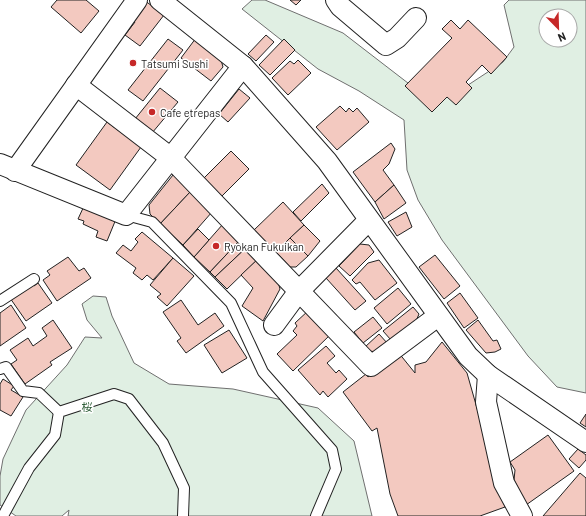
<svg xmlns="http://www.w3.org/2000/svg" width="586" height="516" font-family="Barlow,'Noto Sans JP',sans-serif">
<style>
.green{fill:#e0efe3;stroke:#6f6f6f;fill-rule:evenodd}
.building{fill:#f3c9c0;stroke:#222}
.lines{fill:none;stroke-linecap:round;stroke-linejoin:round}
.service-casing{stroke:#222;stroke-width:12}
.minor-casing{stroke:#222;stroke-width:22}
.service{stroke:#fff;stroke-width:10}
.minor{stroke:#fff;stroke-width:20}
.poi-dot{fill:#c62828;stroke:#fff;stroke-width:1.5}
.labels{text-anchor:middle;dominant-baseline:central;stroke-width:3;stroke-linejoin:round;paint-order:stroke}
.poi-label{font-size:11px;fill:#222;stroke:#fff;text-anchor:start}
.park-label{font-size:11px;fill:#2f5e38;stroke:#fff}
</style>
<rect width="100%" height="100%" fill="#fff"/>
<g class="green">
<path d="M252 0H265L343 33 417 90 459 91 503 62 514 47 504 5 509 0H586V393L557 387 528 356 442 240 418 200 407 170 404 120 359 91 318 69 242 9ZM546 16H570V40H546Z"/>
<polygon points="93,296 106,297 112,316 134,363 169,384 233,389 318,408 354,441 372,516 68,516 69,510 62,516 16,516 0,505 0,476 3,459 26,410 67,365 85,337 102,338 87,320 82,304"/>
</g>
<g class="building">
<polygon points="57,0 86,0 99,11 81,33 51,7"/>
<polygon points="144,0 164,15 140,46 125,35 135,22 131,18"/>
<polygon points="290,0 301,0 296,5"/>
<polygon points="451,20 460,29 468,20 507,57 491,74 482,65 466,82 472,88 456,105 447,97 432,112 405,86 452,38 442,29"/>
<polygon points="266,35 274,42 256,61 248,54"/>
<polygon points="196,38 221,60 223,67 211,81 181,58"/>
<polygon points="168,39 183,50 143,101 128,90"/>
<polygon points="284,39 295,50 270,75 259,65"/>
<polygon points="298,60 311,73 288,95 272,78 290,61 294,64"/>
<polygon points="160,88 178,102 152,133 135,119"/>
<polygon points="239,89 250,98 228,122 219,114"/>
<polygon points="340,106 346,112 349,108 353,112 357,108 369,122 337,150 316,127"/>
<polygon points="107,122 141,147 110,190 76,165"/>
<polygon points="391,143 395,149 389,164 383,170 394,185 375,202 353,172"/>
<polygon points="231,151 249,169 222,196 204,178"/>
<polygon points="173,175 178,176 191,191 160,224 150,214 149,205"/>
<polygon points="322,184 329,193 301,221 293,212"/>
<polygon points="394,185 406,203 384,219 375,202"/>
<polygon points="191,191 212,212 183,245 160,224"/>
<polygon points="283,202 304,225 276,252 254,230"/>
<polygon points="84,206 116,219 107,241 96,237 98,231 83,224 84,221 78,219"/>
<polygon points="406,212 412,227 397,236 388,222"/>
<polygon points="223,224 241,239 210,272 194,257"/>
<polygon points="304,225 320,241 308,256 290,238"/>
<polygon points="198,229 209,240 194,257 183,245"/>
<polygon points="142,232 173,258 153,280 147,275 142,280 133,273 136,268 116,253 123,245 131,251 138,242 135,239"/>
<polygon points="290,238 308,256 296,267 290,267 276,252"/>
<polygon points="241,239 248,246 215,277 210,272"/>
<polygon points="360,244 369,245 374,252 350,276 339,266"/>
<polygon points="248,246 259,258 227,289 215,277"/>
<polygon points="435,255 460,286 444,299 419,267"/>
<polygon points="68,257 79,271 84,268 91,278 57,301 43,280 50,275 47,271"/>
<polygon points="173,258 194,276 167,306 157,297 161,294 150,285"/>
<polygon points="259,258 277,278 280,289 263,321 242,306 253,288 241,275"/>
<polygon points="379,260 397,283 375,300 360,282 356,284 352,280 368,263"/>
<polygon points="336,268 366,301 355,310 326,278"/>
<polygon points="32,283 34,286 38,283 52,303 26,321 10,298"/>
<polygon points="398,288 411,304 387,324 374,308"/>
<polygon points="460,293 478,318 464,328 447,303"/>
<polygon points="181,300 198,325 215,313 224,326 186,353 177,341 181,338 163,312"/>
<polygon points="11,305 26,328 0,346 0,313"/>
<polygon points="413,307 419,314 416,321 391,340 383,331"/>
<polygon points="309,310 331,334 293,371 277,354 297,335 293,331 297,326 295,323"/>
<polygon points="373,317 382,328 363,343 354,332"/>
<polygon points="53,320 72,348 50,362 52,365 25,384 11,364 17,360 10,350 28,338 33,346 47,336 42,328"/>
<polygon points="478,320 493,341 497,340 501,349 495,352 486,353 466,330"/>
<polygon points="229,330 247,358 222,373 204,345"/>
<polygon points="379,334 388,344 377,352 369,351 365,347"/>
<polygon points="442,342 467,373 505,507 480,516 398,516 390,494 377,428 372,431 343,392 366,374 368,377 398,352 415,373 415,365 426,362"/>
<polygon points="326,346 335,356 327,363 336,373 339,370 347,379 328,397 323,391 320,395 298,370"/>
<polygon points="3,379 14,386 11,390 23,397 11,416 0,410 0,384"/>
<polygon points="586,414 586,427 580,423"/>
<polygon points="548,435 574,471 526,505 514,480 515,470 510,462"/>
<polygon points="578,449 586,455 586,460 579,468 569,459"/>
<polygon points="580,473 586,478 586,516 543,516"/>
</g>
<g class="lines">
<defs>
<g id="service">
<polyline points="126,215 152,222 231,303 263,372 332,450 336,469 316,516"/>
<polyline points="0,301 34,279"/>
<polyline points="0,369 6,367 23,391 39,393 59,412"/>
<polyline points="4,514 29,468 55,435 59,412 114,394 129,399 163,443 184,488 183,516"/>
</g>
<g id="minor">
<polyline points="160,0 243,66 327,161 468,356 488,375 586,442"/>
<polyline points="336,0 340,6 386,45 397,38 416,18"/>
<polyline points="76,85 171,158 371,366 438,316"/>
<polyline points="0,164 126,215 243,66"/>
<polyline points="15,171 137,0"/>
<polyline points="274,325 299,291 369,220"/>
<polyline points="488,375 486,402 504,483 522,516"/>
</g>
</defs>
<use href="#service" class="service-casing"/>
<use href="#minor" class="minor-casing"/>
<use href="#service" class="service"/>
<use href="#minor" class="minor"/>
</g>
<g class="poi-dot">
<circle cx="133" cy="63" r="4"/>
<circle cx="152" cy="112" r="4"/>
<circle cx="216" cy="246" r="4"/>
</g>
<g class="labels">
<g class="poi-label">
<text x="141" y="63">Tatsumi Sushi</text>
<text x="160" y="112">Cafe etrepas</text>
<text x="224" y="246">Ryokan Fukuikan</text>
</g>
<g class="park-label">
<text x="87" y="406">桜</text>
</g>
</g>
<g transform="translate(558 28) rotate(157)"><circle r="19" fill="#ffffff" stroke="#a7a7a7"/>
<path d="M0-3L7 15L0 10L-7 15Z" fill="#c62828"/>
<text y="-6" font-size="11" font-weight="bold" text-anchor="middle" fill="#222222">N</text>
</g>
</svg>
